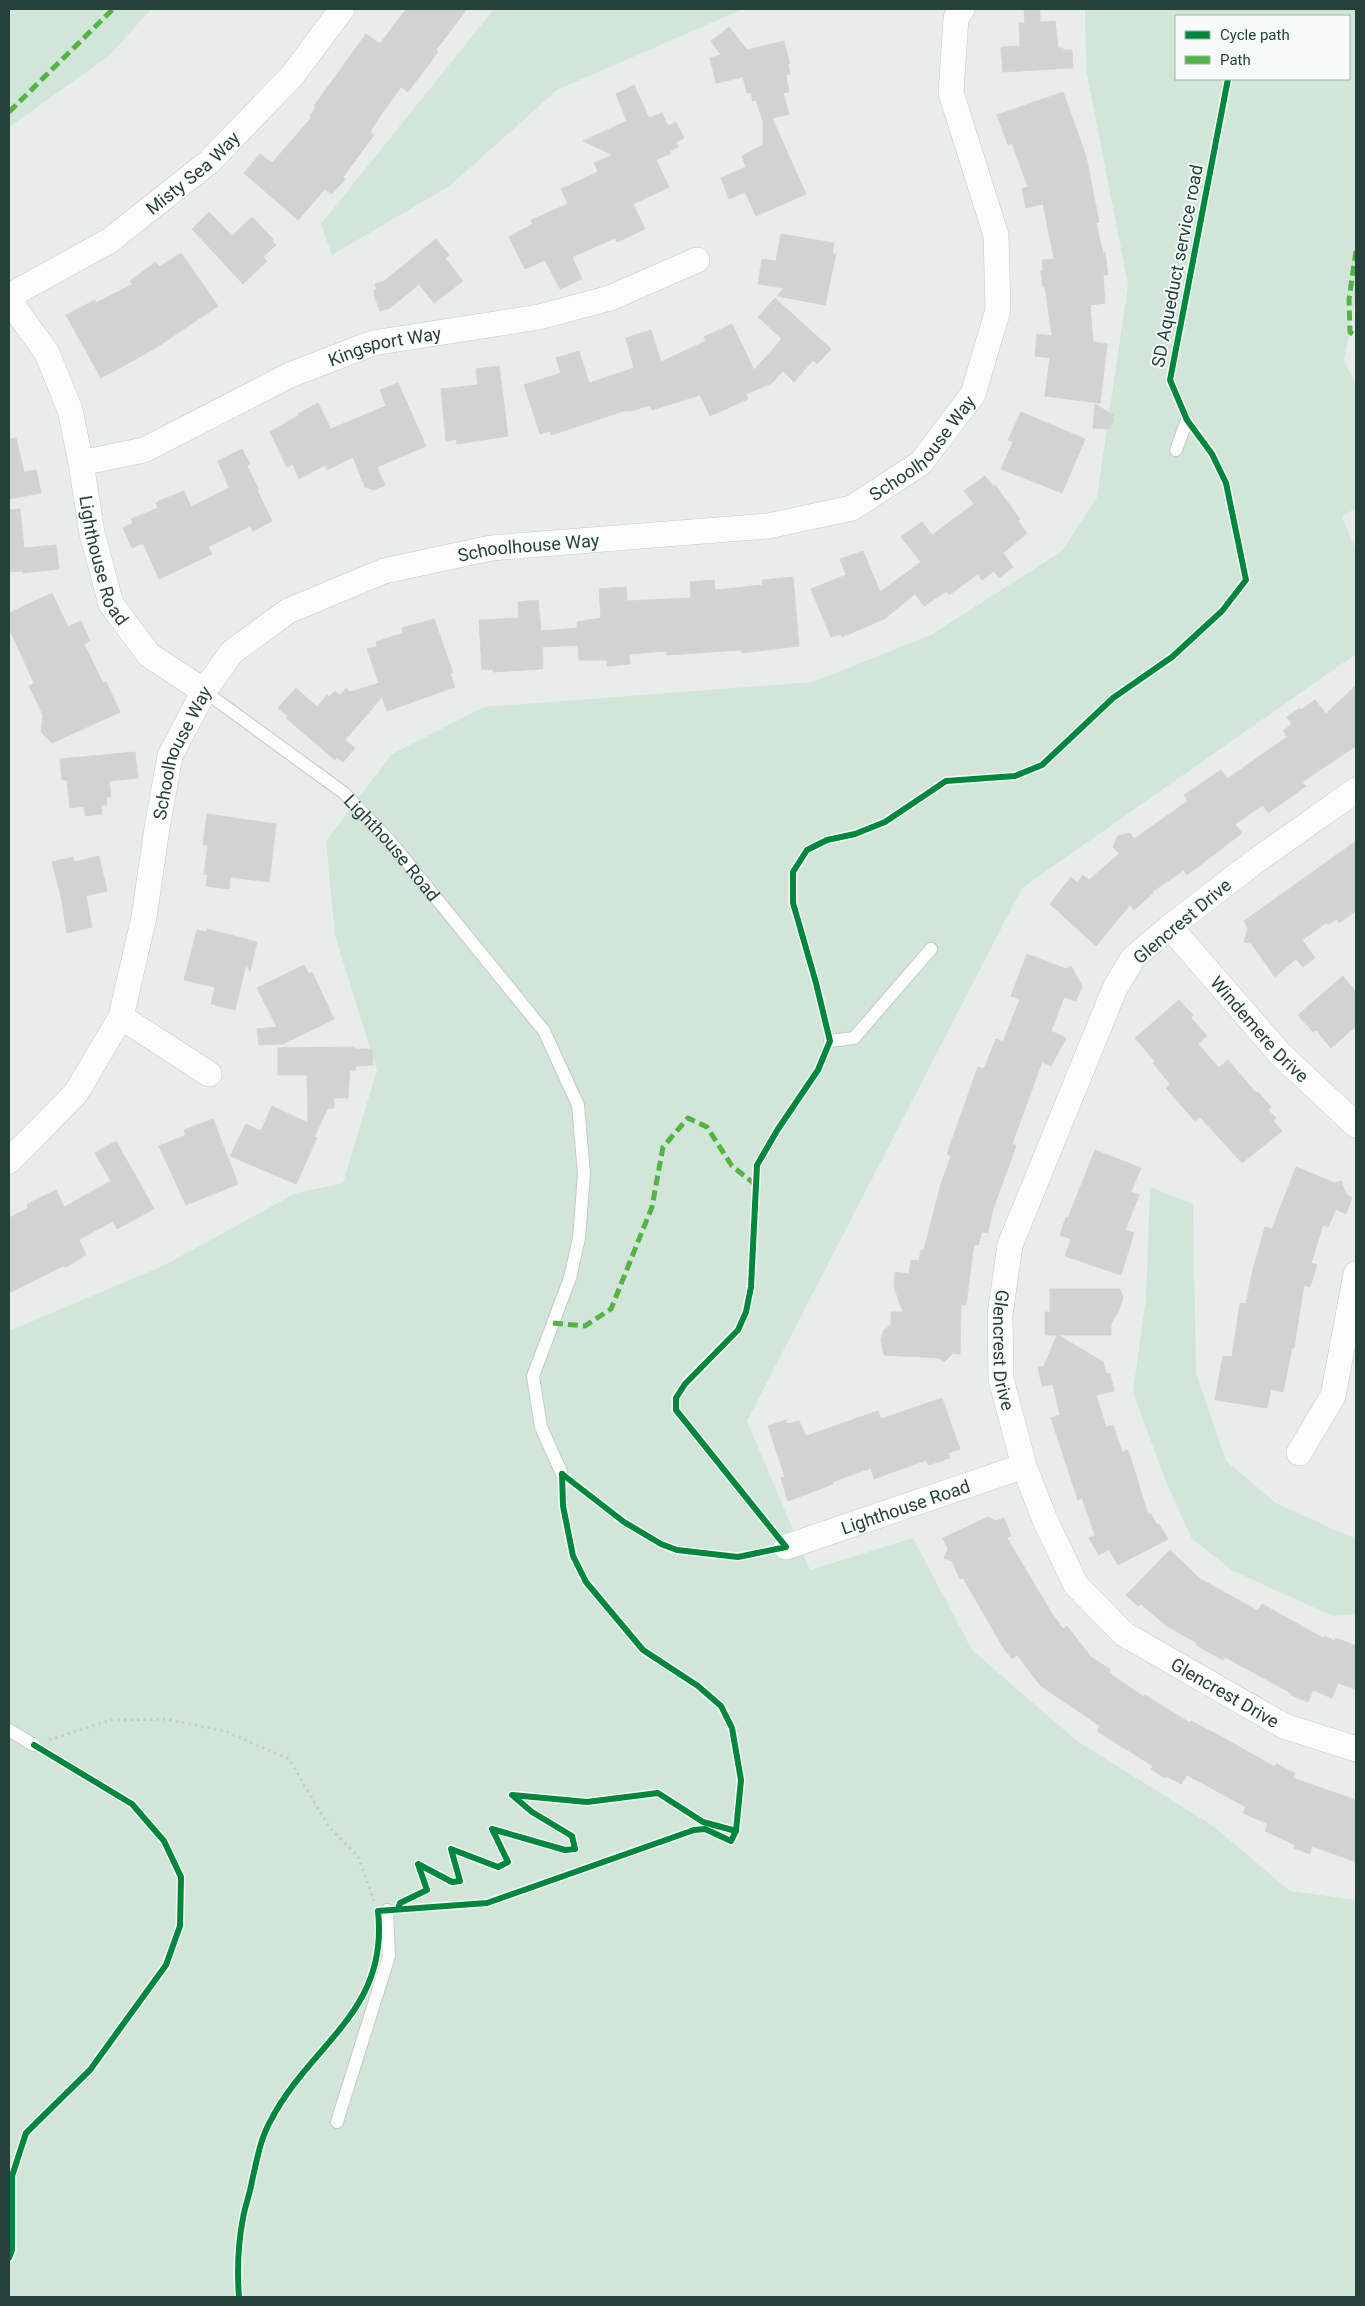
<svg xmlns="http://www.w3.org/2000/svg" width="1365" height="2306" font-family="Roboto,sans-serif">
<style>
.green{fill:#d1e6d8;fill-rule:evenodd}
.building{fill:#cfd4d2;stroke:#d1d6d4}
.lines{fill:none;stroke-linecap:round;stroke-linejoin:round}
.service-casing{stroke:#c5cac8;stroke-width:14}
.minor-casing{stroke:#c5cac8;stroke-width:26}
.path{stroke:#c3ccca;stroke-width:3;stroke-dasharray:2.5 4;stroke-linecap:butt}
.service{stroke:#fcfcfc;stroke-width:12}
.minor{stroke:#fcfcfc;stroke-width:25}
.quiet{stroke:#55b346;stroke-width:5;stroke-dasharray:10 5;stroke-linecap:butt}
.cycleway-casing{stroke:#f7fbf9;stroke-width:9}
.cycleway{stroke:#00873e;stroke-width:6}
.labels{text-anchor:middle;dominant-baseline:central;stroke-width:4;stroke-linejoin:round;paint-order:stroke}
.street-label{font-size:18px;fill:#24423a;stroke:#f7fbf9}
</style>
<rect width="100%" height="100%" fill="#e8edeb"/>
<g class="green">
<polygon points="9,9 151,9 110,55 9,127"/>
<polygon points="494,9 743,9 557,90 451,185 332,255 321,224"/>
<path d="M1085 9H1356V296L1344 361 1356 384V508L1342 517 1356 550V654L1022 888 747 1421 810 1570 913 1538 972 1650 1077 1741 1213 1826 1290 1891 1356 1900V2297H9V1331L165 1265 296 1193 343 1183 377 1070 335 936 326 841 392 754 484 707 813 682 931 635 1062 551 1097 497 1128 285 1086 69ZM1176 16H1349V79H1176Z"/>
<polygon points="1150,1187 1193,1204 1196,1373 1226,1461 1276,1503 1348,1536 1356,1537 1356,1614 1333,1616 1233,1571 1192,1539 1166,1482 1133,1392 1146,1298"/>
</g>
<g class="building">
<polygon points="406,9 467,9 436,50 438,52 408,92 401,87 380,116 370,132 374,135 343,177 345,179 332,194 325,189 298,220 244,173 260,154 272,163 312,117 310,116 316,107 314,106 366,34 380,44"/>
<polygon points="1024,9 1040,9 1040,22 1055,21 1058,48 1063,48 1063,50 1072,50 1073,68 1003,72 1001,47 1020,46 1019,23 1025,23"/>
<polygon points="729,27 747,50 784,41 790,64 788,64 790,74 786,75 789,92 783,93 789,114 772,118 806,194 756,216 745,192 729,199 721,178 746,167 742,156 763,145 763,121 756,100 753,101 751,93 747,93 743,77 716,83 710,58 721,55 711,41"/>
<polygon points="634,85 649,118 662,113 668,126 676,122 684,138 676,142 678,147 670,151 671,153 656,160 669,187 633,204 645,229 617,242 615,238 572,257 582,279 560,289 545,260 525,269 509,237 533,224 531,220 568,204 561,189 598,172 594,163 613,155 583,141 627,121 616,94"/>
<polygon points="1063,92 1086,156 1099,222 1096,223 1103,253 1105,252 1108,275 1103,275 1105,303 1090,305 1093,342 1107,344 1100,403 1045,396 1050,358 1035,356 1037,334 1052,336 1045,287 1043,287 1041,271 1043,271 1042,260 1054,259 1043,204 1026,208 1022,189 1028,187 1012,143 1008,145 997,115"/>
<polygon points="209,212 232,236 252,217 273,239 272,241 276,245 263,257 267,261 243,284 192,229"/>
<polygon points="781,234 834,243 832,254 836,254 825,305 777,296 784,288 758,284 762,259 776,261"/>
<polygon points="436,239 449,255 445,258 463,281 434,303 419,284 390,308 380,311 374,295 374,290 377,289 375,284 383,282"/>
<polygon points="181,253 218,306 154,349 101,378 66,315 95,300 96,303 133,284 130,281 156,262 159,267"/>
<polygon points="775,298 831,349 817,364 813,360 794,382 783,371 772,383 746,394 748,399 710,416 700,395 652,410 650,405 631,411 623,411 551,435 550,431 540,434 524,385 561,373 556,358 579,351 589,383 634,368 626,338 651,330 661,362 706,341 704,337 732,324 754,370 782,339 758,317"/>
<polygon points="499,366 508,436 457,444 456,439 446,441 441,389 478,385 476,369"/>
<polygon points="398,383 426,446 377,467 385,485 374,490 365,487 353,457 327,470 325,465 299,479 293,464 287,467 270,432 299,415 298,414 318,403 331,429 386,406 380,390"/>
<polygon points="1095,404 1113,415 1114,421 1108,429 1093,428"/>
<polygon points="1021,412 1085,439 1062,493 1001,469 1013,442 1008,440"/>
<polygon points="16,438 24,472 36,470 41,493 9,499 9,439"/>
<polygon points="242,449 250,464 247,466 259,490 256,488 272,521 253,531 250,526 208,547 212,554 159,579 143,543 132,548 123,528 133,523 131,519 158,508 156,503 159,501 184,491 191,507 229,488 218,461"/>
<polygon points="985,476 994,487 995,485 1020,519 1018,521 1027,533 1003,553 1013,567 999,578 994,571 982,580 978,574 949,595 947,591 924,606 915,594 884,619 842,637 841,634 831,637 811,589 846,575 840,559 863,551 880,592 921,562 901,537 922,522 932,535 974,504 964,491"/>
<polygon points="20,509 24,548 56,545 59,569 23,573 23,571 9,572 9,510"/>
<polygon points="793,577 799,646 742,653 741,650 667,655 667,651 629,654 630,664 607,666 607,660 579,660 578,645 542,647 543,669 493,672 493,669 482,670 479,620 519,618 518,602 538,600 541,631 577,628 577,622 601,618 599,589 626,587 627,601 691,598 690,582 714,580 715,590 763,585 762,580"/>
<polygon points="52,593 68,627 81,621 90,641 84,644 103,683 106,682 120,712 52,743 41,732 43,715 29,686 34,683 9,628 9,613"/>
<polygon points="434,619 453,673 450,673 455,687 387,711 382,697 345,740 355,748 343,762 337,757 335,760 286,718 288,716 278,708 296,688 317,707 327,695 329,697 335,691 340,695 346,688 350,692 379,683 367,649 377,646 376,642 403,633 402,628"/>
<polygon points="1356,685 1356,746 1302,782 1306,786 1268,813 1263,805 1235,824 1242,833 1187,875 1184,870 1152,892 1153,893 1134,910 1130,905 1096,946 1050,904 1071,877 1077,883 1083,875 1089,880 1119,854 1113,847 1118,836 1130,833 1134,839 1188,801 1184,795 1221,770 1227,779 1287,737 1283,731 1292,724 1287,717 1300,708 1301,710 1315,700 1326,714"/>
<polygon points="135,752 138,778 109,781 111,797 106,797 107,805 101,805 102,814 85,816 84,806 70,808 67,780 62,780 60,759"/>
<polygon points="207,814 276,824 269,882 230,877 229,889 206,886 208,875 204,874 208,845 203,845"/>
<polygon points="1356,841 1356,911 1339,923 1337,919 1329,924 1326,923 1302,940 1315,958 1303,967 1296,959 1275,977 1251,943 1244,942 1248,928 1244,921"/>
<polygon points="99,856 107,891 86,896 92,927 67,933 61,896 52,862 73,857 74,862"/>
<polygon points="207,929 257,942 250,972 246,964 235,1010 211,1004 215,987 184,980 197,930 207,932"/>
<polygon points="1027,954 1066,969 1071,966 1082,986 1076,1001 1064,997 1051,1031 1066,1038 1051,1066 1042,1062 1012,1144 1016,1146 992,1212 988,1233 982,1232 978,1245 974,1244 966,1305 961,1304 960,1354 953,1353 944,1362 939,1358 884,1355 881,1339 884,1330 891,1325 891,1312 903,1312 894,1287 895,1272 909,1274 911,1260 919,1261 921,1250 924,1250 941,1184 951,1156 947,1154 978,1067 984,1069 996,1039 1003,1042 1020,999 1011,996"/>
<polygon points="304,965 309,974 312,972 334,1019 283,1044 259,1045 257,1029 277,1027 257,988"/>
<polygon points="1343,976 1356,992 1356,1026 1331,1048 1316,1030 1313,1032 1298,1015"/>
<polygon points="1179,1000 1193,1015 1191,1018 1207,1036 1198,1044 1219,1068 1228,1060 1256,1093 1258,1092 1271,1107 1268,1110 1276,1118 1273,1121 1282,1131 1242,1163 1200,1117 1195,1121 1166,1088 1170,1084 1153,1063 1155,1061 1135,1038"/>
<polygon points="355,1047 355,1049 372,1049 373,1065 355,1066 356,1070 350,1070 348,1098 334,1098 334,1108 328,1108 314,1137 317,1138 296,1184 230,1156 246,1124 261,1131 272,1106 308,1123 307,1075 278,1075 278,1048"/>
<polygon points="213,1119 238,1184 186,1205 159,1146 186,1135 184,1130"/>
<polygon points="116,1141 154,1209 117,1229 113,1221 80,1239 79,1240 86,1255 66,1267 63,1266 9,1293 9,1218 28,1208 27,1204 56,1190 64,1207 111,1181 95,1153"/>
<polygon points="1095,1150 1141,1168 1131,1192 1139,1195 1125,1230 1134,1233 1121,1275 1065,1256 1071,1239 1060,1235 1066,1217 1068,1218"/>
<polygon points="1296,1167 1335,1183 1341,1181 1346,1194 1352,1198 1346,1214 1336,1209 1328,1227 1323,1225 1311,1263 1317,1265 1310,1287 1304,1285 1294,1348 1292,1348 1283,1392 1271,1389 1267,1408 1215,1400 1223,1356 1232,1357 1240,1303 1246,1304 1252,1273 1265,1227 1272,1229"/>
<polygon points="1050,1289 1120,1289 1123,1298 1118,1312 1111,1324 1111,1335 1058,1335 1103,1362 1106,1374 1110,1373 1114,1391 1096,1395 1106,1427 1113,1425 1122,1452 1128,1450 1148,1514 1151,1514 1157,1525 1159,1524 1168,1539 1118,1565 1109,1549 1099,1555 1089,1538 1095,1535 1082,1498 1078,1500 1051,1418 1060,1415 1053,1384 1042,1386 1038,1367 1044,1366 1057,1335 1045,1335 1045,1312 1050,1312"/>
<polygon points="942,1398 960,1449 948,1453 950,1458 929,1465 926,1460 874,1479 871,1468 832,1482 833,1484 788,1501 781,1478 785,1477 768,1426 786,1420 787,1424 799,1421 806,1436 878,1411 881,1419"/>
<polygon points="988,1517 996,1521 1004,1518 1011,1536 1007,1538 1051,1612 1063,1629 1067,1626 1091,1657 1111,1670 1109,1673 1144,1697 1145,1695 1190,1723 1191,1721 1220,1736 1275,1767 1276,1764 1295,1773 1293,1778 1356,1800 1356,1862 1312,1846 1310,1854 1294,1848 1295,1845 1265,1831 1268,1824 1243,1813 1246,1807 1187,1775 1181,1784 1166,1776 1165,1778 1151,1769 1153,1766 1097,1731 1100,1726 1041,1686 1017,1655 1012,1659 1003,1647 963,1578 960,1579 952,1561 944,1558 948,1549 943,1538"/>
<polygon points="1170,1550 1199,1578 1258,1611 1262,1604 1323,1638 1325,1636 1335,1641 1336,1638 1356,1646 1356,1689 1338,1683 1332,1698 1313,1690 1308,1702 1291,1695 1291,1693 1225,1657 1223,1660 1196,1645 1197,1643 1167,1626 1141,1604 1138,1606 1126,1595"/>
</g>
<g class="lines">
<defs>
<g id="service">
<polyline points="1176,450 1187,420"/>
<path id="s1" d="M204 691 344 793 389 840 544 1031 578 1105 584 1174 579 1238 570 1278 533 1376 541 1427 562 1474"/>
<polyline points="830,1041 854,1038 931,949"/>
<polyline points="9,1730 34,1745"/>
<polyline points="337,2122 389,1956 387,1910"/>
</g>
<g id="minor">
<path id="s2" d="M9 296 109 241 209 162 292 76 342 9"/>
<path id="s3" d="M9 300 47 353 70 410 81 463 92 533 111 604 149 655 204 691"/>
<path id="s4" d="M81 463 144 450 290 375 373 343 539 317 610 298 697 260"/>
<path id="s5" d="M1356 790 1253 863 1170 927 1133 958 1115 988 1010 1245 1000 1315 1001 1379 1024 1466 1045 1520 1076 1585 1124 1634 1284 1726 1356 1749"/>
<path id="s6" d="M1170 927 1280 1054 1356 1125"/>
<polyline points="121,1017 209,1074"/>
<path id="s7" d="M9 1161 76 1093 121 1017 144 917 157 828 170 756 204 691 232 652 288 611 384 571 491 548 768 526 852 508 921 463 973 394 998 310 996 235 951 93 956 18 962 9"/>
<polyline points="1299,1453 1333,1396 1356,1274"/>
<path id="s8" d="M786 1547 1024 1466"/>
</g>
</defs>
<use href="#service" class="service-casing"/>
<use href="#minor" class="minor-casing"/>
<polyline class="path" points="49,1740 111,1720 164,1719 225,1731 289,1759 329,1827 358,1856 374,1901"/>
<use href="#service" class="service"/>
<use href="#minor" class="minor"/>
<g class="quiet">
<polyline points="9,112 113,9"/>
<polyline points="1356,251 1349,299 1350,332 1356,337"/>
<polyline points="553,1323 585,1326 611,1309 652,1207 663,1147 688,1118 707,1127 732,1166 756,1185"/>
</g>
<defs>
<g id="cycleway">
<polyline points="562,1474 624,1522 661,1544 677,1550 738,1557 786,1547 676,1410 676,1398 685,1384 738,1330 746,1312 751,1287 757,1165 778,1129 818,1070 830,1041 816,983 793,903 793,872 807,850 827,840 855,834 885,822 946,781 1015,776 1042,765 1113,698 1172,657 1222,611 1246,580 1226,483 1212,454 1187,420 1170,380 1228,79"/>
<polyline points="398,1909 400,1903 427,1890 418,1864 452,1882 460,1881 451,1849 498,1867 508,1862 492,1829 565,1850 575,1849 572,1836 532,1812 512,1795 587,1802 658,1793 703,1822 736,1831"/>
<polyline points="9,2258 12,2250 12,2176 26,2133 90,2070 166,1965 180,1926 181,1877 164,1841 132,1804 34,1745"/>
<path d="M239 2297C237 2271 238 2244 243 2218 245 2206 250 2194 252 2181 257 2160 260 2139 271 2120 311 2043 389 2012 378 1911L487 1903 694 1830 705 1829 731 1841 736 1831 741 1780 732 1728 721 1706 698 1686 643 1650 586 1582 573 1556 563 1506 562 1474"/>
</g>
</defs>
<use href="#cycleway" class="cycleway-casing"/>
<use href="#cycleway" class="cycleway"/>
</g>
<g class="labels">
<g class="street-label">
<text stroke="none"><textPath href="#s2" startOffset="222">Misty Sea Way</textPath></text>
<text transform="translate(1177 266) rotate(-79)">SD Aqueduct service road</text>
<text stroke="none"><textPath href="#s4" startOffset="328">Kingsport Way</textPath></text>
<text stroke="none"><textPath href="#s7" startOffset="1311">Schoolhouse Way</textPath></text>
<text stroke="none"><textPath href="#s7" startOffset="891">Schoolhouse Way</textPath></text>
<text stroke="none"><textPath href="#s3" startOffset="281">Lighthouse Road</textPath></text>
<text stroke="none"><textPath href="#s7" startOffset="456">Schoolhouse Way</textPath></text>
<text stroke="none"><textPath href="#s1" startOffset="246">Lighthouse Road</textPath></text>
<text transform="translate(1182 921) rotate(-40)">Glencrest Drive</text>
<text stroke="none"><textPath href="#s6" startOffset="136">Windemere Drive</textPath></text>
<text stroke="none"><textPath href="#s5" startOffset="698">Glencrest Drive</textPath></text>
<text stroke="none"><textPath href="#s8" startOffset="126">Lighthouse Road</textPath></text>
<text stroke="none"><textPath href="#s5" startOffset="1132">Glencrest Drive</textPath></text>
</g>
</g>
<rect width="1365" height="2306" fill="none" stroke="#24423a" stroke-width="20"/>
<rect x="1175" y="15" width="175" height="65" fill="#f7fbf9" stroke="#a3b1ad"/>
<rect x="1185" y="31" width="25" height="8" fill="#00873e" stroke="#a3b1ad"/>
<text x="1220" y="40" font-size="15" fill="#24423a">Cycle path</text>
<rect x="1185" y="56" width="25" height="8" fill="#55b346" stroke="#a3b1ad"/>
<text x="1220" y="65" font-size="15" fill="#24423a">Path</text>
</svg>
